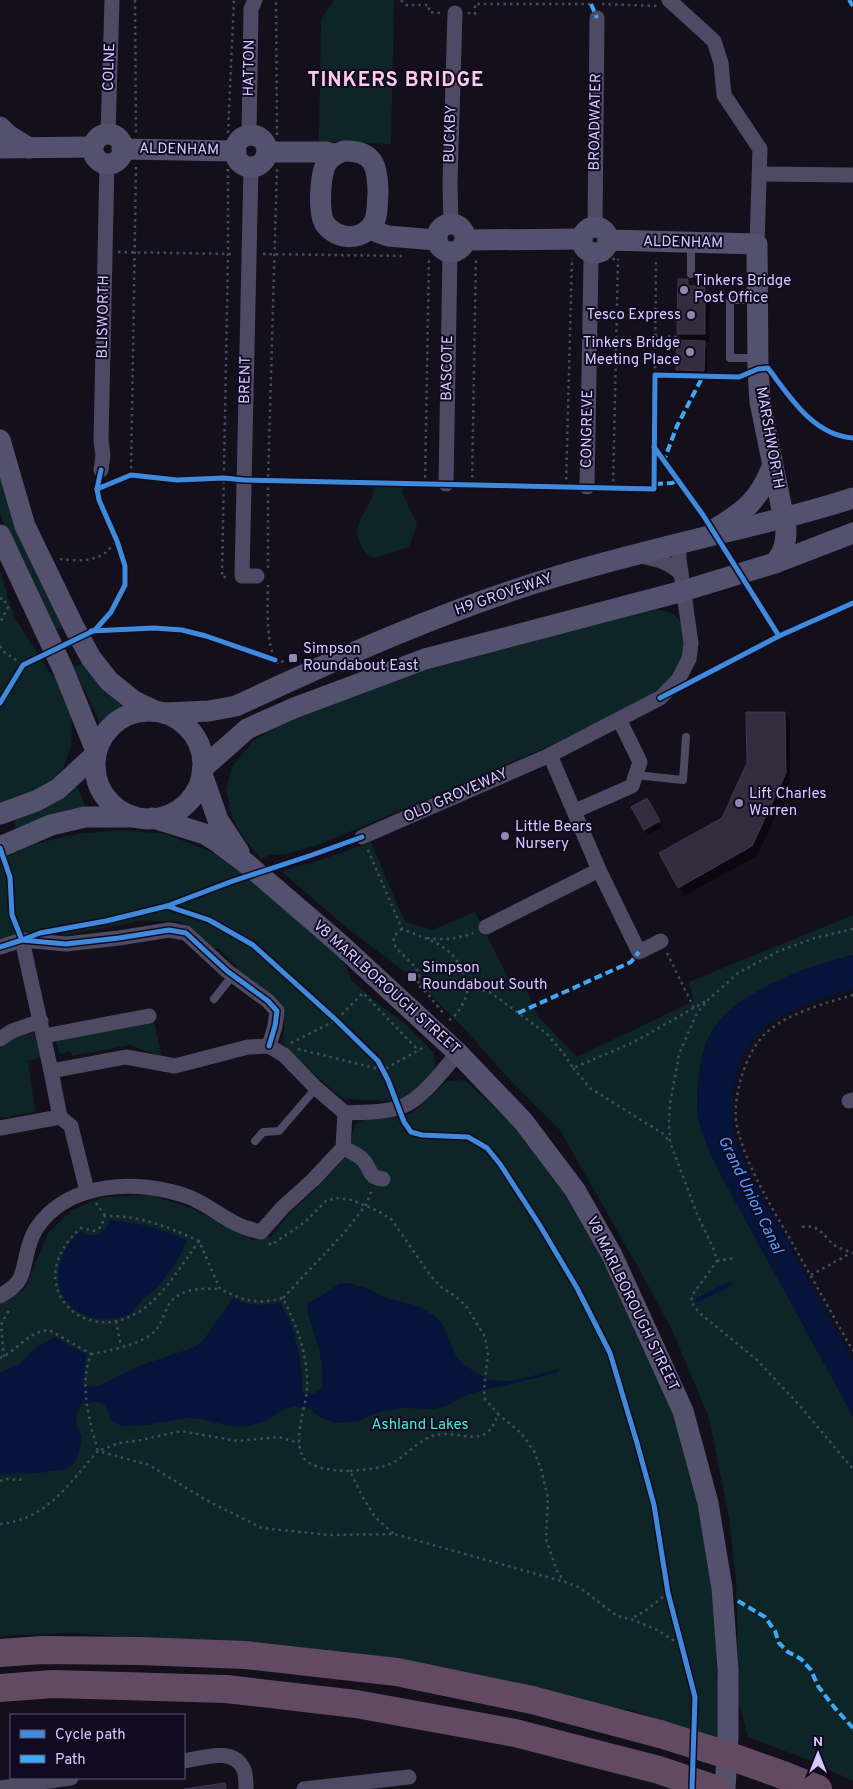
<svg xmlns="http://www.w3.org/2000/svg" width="853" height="1789" font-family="Overpass,sans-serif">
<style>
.green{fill:#0e2528}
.water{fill:#06133b}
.shadow{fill:#0007}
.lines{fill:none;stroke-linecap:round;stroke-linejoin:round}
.stream{stroke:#06133b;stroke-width:4.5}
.building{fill:#312c3e;stroke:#3f3950}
.path{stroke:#424e5e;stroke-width:2.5;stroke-dasharray:2.5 4;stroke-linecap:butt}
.lane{stroke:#4e4a64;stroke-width:8}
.street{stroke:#4e4a64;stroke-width:15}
.secondary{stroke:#54516f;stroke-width:21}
.highway{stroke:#624a62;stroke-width:28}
.highway-bridge{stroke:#624a62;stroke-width:28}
.quiet{stroke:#3fa9f5;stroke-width:4;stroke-dasharray:8 4;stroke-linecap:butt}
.cycleway-casing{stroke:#100b20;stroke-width:8}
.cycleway{stroke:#408adc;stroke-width:5}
.poi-dot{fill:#9188af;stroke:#100b20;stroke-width:2}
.labels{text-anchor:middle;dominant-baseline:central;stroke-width:4;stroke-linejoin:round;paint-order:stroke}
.street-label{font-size:15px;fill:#d5c9ff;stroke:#100b20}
.poi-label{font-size:15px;fill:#d5c9ff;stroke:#100b20;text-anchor:start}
.park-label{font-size:15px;fill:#4be9d3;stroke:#100b20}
.water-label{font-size:16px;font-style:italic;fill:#579fff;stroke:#100b20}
.district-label{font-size:20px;font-weight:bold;letter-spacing:1px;fill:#ffcbe7;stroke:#100b20}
</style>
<rect width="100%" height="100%" fill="#13101b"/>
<g class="green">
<polygon points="334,0 394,0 391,144 319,141 321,20"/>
<polygon points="0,462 64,626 54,631 11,545 0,513"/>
<path d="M374 486 406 487 401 490 417 524 409 547 375 558C368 556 364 551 361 545 348 520 374 509 374 486Z"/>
<polygon points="0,571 14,617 50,673 60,681 69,706 72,724 71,746 64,766 58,775 39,790 5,804 0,803"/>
<path d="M656 609C686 615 681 623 686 650L670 678 652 694 563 740 364 826 317 845 286 854 270 855 261 859 243 837 232 817 226 791 232 767 253 741 283 723 418 672Z"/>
<polygon points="86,662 105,690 123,707 100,723 74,668"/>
<polygon points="77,786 86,809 52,817 16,828 14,821 35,812"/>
<polygon points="118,830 166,834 216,854 239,867 340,955 352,981 385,1009 408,1026 433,1052 435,1062 434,1072 426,1082 401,1102 347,1099 339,1096 290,1052 282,1041 285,1026 281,1004 239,974 236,965 219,949 209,947 208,944 194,929 179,921 140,921 62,936 58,927 0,938 0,860 35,844 77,834"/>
<polygon points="371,842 405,922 432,930 475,912 511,983 521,978 537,1015 577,1057 694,1001 689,982 853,915 853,955 805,969 771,984 736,1005 700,1066 697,1095 698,1116 707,1146 722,1177 853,1416 853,1781 811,1761 748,1737 739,1704 736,1578 729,1518 709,1418 673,1332 642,1274 560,1130 509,1079 462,1026 412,977 347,928 281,871 315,862"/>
<polygon points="153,1018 162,1057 130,1045 72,1056 70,1051 59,1054 55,1037"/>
<polygon points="34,1033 41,1057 28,1061 35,1112 0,1118 0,1048 14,1037"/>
<polygon points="465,1080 526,1137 570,1197 608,1262 660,1372 693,1474 714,1592 719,1739 630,1710 401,1665 246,1646 71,1633 0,1636 0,1303 25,1289 48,1233 72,1210 103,1197 149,1195 191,1208 253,1240 272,1236 290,1212 313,1192 345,1158 355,1125 364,1119 411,1114 447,1081"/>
</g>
<g class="water">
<path d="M853 955V989L820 999 796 1009 771 1022 757 1035 746 1049 739 1066 732 1094V1112L733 1127 736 1141 753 1180 853 1360V1416L722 1177C713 1157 702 1138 698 1117 696 1104 698 1091 699 1079 701 1059 705 1037 718 1022 750 986 808 967 853 955Z"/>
<path d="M111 1220C141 1223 159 1228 187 1240 180 1257 171 1271 159 1285 152 1293 143 1298 137 1306 135 1308 134 1311 132 1312 129 1316 120 1318 115 1318 58 1326 39 1267 81 1231 94 1241 105 1232 111 1220Z"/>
<path d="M340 1283H348L369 1289 386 1298 418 1306 436 1317 442 1323 456 1356 463 1364 488 1380 513 1381 559 1369V1372L500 1387 487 1389 464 1396 449 1405 434 1409 402 1408 380 1412 358 1421 337 1423 321 1418 307 1407 296 1406 284 1409 266 1421 243 1427 226 1425 202 1419 186 1418 147 1425 121 1426 111 1420C106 1401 101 1400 82 1404L77 1413 76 1424 82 1436 79 1452 75 1462 67 1469 39 1473 0 1474V1373L21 1363 34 1349 54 1337 86 1354 83 1386 93 1387 102 1384 142 1365 195 1347 202 1342 233 1298C249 1306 263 1306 280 1302 297 1334 302 1358 303 1394L315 1393 322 1388C326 1362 314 1335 307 1310L308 1303 318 1298Z"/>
</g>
<g class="shadow">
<polygon points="687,280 691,287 704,287 710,297 709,343 704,343 707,348 707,377 681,376 677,370 678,342 683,342 678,334"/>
<polygon points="785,713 790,722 790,783 757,856 684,896 661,854 723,819"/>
<polygon points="646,800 662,827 648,835 633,807"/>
</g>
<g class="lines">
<polyline class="stream" points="697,1300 730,1284"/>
</g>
<g class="building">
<polygon points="678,279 688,279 688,286 705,286 705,334 677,334"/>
<polygon points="677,340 705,341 704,371 676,370"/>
<polygon points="746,712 785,712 786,773 752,846 678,888 659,853 722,818 747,763"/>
<polygon points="647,798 660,821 644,830 631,807"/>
<polygon points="225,1783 226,1789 184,1789"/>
</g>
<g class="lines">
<g class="path">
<polyline points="135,0 136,133"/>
<polyline points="401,0 406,5 429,5 429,12 440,13"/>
<polyline points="602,4 655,6 656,4"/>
<polyline points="468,13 475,14 475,4 592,4"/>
<polyline points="228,133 234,0"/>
<polyline points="277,135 276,4 278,0"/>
<polyline points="228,169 228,254 222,577 228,577"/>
<polyline points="118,252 235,254"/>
<polyline points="263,254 405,256"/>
<polyline points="606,259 618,259"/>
<polyline points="655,336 677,337"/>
<polyline points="655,375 656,259"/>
<polyline points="131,475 136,166"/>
<polyline points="425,484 429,257"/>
<polyline points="472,484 476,257"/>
<polyline points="566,486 572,258"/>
<polyline points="613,488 618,259"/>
<path d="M60 559C74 561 93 562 105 553 109 550 113 544 117 541"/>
<polyline points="268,568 268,480 277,168"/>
<path d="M268 585C268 607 265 647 278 664L287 659"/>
<polyline points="0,599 3,598 8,607 0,623"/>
<polyline points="0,646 3,651 23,665"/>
<path d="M368 850 402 929C439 944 457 946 468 988H476L491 993 547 1034 564 1054 573 1068 634 1042 706 1001"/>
<path d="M402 929 394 936C390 952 415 958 420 978L417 984 426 992 444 1014"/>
<polyline points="853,929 815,938 779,951 738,973 708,1000 697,1013 679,1054 670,1104 669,1122 670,1142 697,1214 714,1250 717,1261 693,1294 691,1301 695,1308 702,1315 757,1360 800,1406 853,1469"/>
<path d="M427 938C442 940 458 939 473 933"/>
<polyline points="667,953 694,1008"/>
<path d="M853 995C826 1003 788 1013 767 1032 746 1050 731 1099 737 1126 746 1166 770 1204 790 1239 811 1276 832 1314 853 1351"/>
<path d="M449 1020C459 1014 466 1000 468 988"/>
<polyline points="291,1043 336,1020 363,993 419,1051"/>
<polyline points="298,1049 383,1070 426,1046"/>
<polyline points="573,1068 590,1088 662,1133 669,1141"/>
<polyline points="96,1203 105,1216"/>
<path d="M802 1227C821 1223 824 1239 837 1247 842 1249 848 1251 853 1253"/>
<path d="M199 1241C182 1264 162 1299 137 1313 79 1347 20 1280 81 1228L94 1231 101 1227 105 1216C140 1215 168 1227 199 1241L220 1289C245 1301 256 1305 283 1298 297 1326 309 1358 307 1390 305 1409 294 1437 302 1455 308 1469 337 1471 350 1471L362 1496 375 1517 394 1534"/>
<polyline points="269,1243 271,1245 305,1222 326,1201 336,1198 352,1200 378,1211 392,1220 430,1275 441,1287 455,1296 466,1306 485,1337 488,1354 484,1390 485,1399 498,1414"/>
<polyline points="717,1261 735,1258"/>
<polyline points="811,1275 851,1253"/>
<polyline points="283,1298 344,1233 366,1205 372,1190"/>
<polyline points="116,1321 121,1346"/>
<path d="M91 1354C109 1351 144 1344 156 1330 161 1323 164 1314 168 1306 178 1288 201 1288 220 1289"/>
<polyline points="4,1357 1,1325 10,1308"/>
<path d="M0 1358C17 1351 29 1331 49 1330L91 1354C79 1385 89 1420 98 1451L119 1443 141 1440 181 1431 238 1441 279 1437 299 1443"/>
<path d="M350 1471C366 1469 383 1469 396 1461 408 1453 421 1439 435 1435 451 1431 472 1441 485 1434 492 1430 495 1422 498 1414L521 1433 534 1451 542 1472 548 1498 546 1539 557 1571 564 1581"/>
<polyline points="0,1481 5,1479 25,1480"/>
<path d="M0 1524C48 1519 68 1484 98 1451L149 1465 206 1500 262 1528 329 1535 394 1534 565 1582 579 1587 617 1616 631 1619"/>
<polyline points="668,1593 645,1611 631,1619 657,1630 681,1645"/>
</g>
<g class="lane">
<polyline points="691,245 691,274"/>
<polyline points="755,358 730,358 730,300 756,300"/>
<polyline points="635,775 683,780 686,737"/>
<polyline points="214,999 233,975"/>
<polyline points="255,1141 263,1132 279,1131 316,1088"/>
</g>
<g class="street">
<polyline points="669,0 714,41 721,63 724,95 760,149 757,244"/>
<polyline points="108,134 112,0"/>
<polyline points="249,136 251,9 255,0"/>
<polyline points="251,167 242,576 257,576"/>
<polyline points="760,174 853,175"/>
<polyline points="451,224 450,183 455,13"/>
<polyline points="595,227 597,18"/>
<polyline points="101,470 103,455 101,441 107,163"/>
<polyline points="446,484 450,253"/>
<polyline points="587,487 591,260 595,252"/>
<path d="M640 556C657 559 669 562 681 574"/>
<polyline points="550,755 599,870 639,952 661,941"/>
<polyline points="575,811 632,786 640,762 619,719"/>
<polyline points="362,837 550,755 660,698 678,680 689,659 691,643 679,559 679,549 682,543"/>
<polyline points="486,927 599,870"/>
<polyline points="22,940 51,1071"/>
<polyline points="0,947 22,940 66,944 119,938 169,930 186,933 227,971 268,1001 277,1011 275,1026 269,1046"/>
<polyline points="44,1036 149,1016"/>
<polyline points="0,1039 12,1031 41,1021"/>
<polyline points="849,1101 853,1100"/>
<polyline points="60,1117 71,1126 87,1191"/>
<path d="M0 1128 60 1117 51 1071 126 1057 175 1066 248 1047 269 1046 284 1055 316 1088 345 1113C364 1112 384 1113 403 1106 423 1098 444 1069 458 1053"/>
<path d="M343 1148C350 1151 358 1154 364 1161 372 1171 368 1177 383 1179"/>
<path d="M0 1296C8 1291 18 1285 21 1276 27 1260 26 1245 36 1229 68 1180 140 1179 189 1197 207 1204 221 1217 239 1225 245 1228 253 1230 261 1232L283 1207 313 1180 343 1148 345 1113"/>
<path d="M184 1761C203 1758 234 1746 244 1770 246 1775 246 1783 246 1789"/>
<polyline points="0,1788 71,1778"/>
<polyline points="304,1789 409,1777"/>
</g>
<g class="secondary">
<polyline points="0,127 8,135 29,148"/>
<circle cx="108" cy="149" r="15"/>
<circle cx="251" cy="151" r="16"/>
<polyline points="0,148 93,147"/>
<polyline points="122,149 236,151"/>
<path d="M344 151C375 150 378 168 378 194 377 202 378 212 375 220 365 242 338 241 325 224 318 213 320 176 326 164 330 158 337 153 344 151Z"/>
<polyline points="267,152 327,152 335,155"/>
<circle cx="451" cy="238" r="14"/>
<circle cx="595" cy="240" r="13"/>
<polyline points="369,229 388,236 436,240"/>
<polyline points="465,240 582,239"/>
<path d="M608 240 757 244 758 369 760 402 786 529C786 544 784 551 775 563"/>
<polyline points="0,440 25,526 74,627 91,658 109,681 134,701 155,711"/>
<path d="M715 529C745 511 759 500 772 467"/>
<polyline points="0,535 63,669 96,751"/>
<circle cx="149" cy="765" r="54"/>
<path d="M164 713 209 711 236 706C341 657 447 609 558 576 601 563 645 552 689 541 744 527 799 516 853 498"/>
<polyline points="203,768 247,729 294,708 425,659 683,591 775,563 853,533"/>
<polyline points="202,774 218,820 239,852"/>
<polyline points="0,814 36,801 58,789 95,755"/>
<polyline points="153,818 205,834 219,843 247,864 340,944 458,1053 523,1121 575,1190 612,1255 683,1411 708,1503 722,1588 728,1670 728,1737 725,1789"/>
<polyline points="0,847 51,825 85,817 134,817"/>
</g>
<g class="highway">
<polyline points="0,1653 42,1650 139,1651 245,1655 397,1672 532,1700 660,1734"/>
<polyline points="0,1688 53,1684 226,1689 356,1704 515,1733 659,1770 715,1789"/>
<polyline points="783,1775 818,1789"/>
</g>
<polyline class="highway-bridge" points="660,1734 721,1753 783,1775"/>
<g class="quiet">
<polyline points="849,0 853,6"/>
<polyline points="591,4 597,18"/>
<polyline points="663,463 677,426 703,376"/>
<polyline points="655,484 672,483 678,480"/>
<polyline points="518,1013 631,962 639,952"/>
<polyline points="738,1601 765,1617 775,1631 779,1643 788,1652 801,1659 811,1670 818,1686 834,1707 853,1728"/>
</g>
<defs>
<g id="cycleway">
<polyline points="654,447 703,515 779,636"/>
<path d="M97 489 131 475 177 480 224 478 244 480 654 489 655 375 739 377 758 369 768 368C790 397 813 435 853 438"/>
<polyline points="91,631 154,628 182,630 206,636 275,660"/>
<polyline points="660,698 779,636 853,603"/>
<polyline points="0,703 23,665 95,630 111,612 125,585 125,566 117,541 99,500 97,489 101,470"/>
<polyline points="0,848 10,877 12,915 22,940 40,933 106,921 167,906 230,882 312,855 362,837"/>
<polyline points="167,906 209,920 253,945 336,1020 378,1061 388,1080 404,1122 411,1132 422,1135 468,1137 487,1148 500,1164 539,1224 577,1288 610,1353 637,1443 654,1505 668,1593 695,1697 692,1789"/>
<polyline points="0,947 22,940 66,944 119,938 169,930 186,933 227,971 268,1001 277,1011 275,1026 269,1046"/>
</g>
</defs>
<use href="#cycleway" class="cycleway-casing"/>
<use href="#cycleway" class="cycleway"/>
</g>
<g class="poi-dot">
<circle cx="684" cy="290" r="5"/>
<circle cx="691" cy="315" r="5"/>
<circle cx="690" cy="352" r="5"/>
<rect x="288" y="653" width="10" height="10" rx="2.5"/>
<circle cx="739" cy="803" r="5"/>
<circle cx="505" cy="836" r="5"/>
<rect x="407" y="972" width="10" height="10" rx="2.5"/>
</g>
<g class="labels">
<g class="street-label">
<text transform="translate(110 67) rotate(-88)">COLNE</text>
<text transform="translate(250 68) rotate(-89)">HATTON</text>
<text transform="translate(596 122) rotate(-89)">BROADWATER</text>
<text transform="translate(451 134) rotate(-88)">BUCKBY</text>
<text transform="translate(179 150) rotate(1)">ALDENHAM</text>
<text transform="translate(683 243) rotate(1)">ALDENHAM</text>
<text transform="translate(104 317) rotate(-89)">BLISWORTH</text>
<text transform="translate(448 368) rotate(-89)">BASCOTE</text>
<text transform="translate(246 380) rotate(-89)">BRENT</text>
<text transform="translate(588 429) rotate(-89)">CONGREVE</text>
<text transform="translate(769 438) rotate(80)">MARSHWORTH</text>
<text transform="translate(504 595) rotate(-19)">H9 GROVEWAY</text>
<text transform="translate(456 796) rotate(-24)">OLD GROVEWAY</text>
<text transform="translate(386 988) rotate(42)">V8 MARLBOROUGH STREET</text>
<text transform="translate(632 1304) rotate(64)">V8 MARLBOROUGH STREET</text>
</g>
<g class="poi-label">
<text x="694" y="281">Tinkers Bridge<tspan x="694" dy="17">Post Office</tspan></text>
<text x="681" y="315" text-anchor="end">Tesco Express</text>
<text x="680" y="343" text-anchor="end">Tinkers Bridge<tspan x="680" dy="17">Meeting Place</tspan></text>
<text x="303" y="649">Simpson<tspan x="303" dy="17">Roundabout East</tspan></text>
<text x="749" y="794">Lift Charles<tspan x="749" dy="17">Warren</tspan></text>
<text x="515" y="827">Little Bears<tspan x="515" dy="17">Nursery</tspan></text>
<text x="422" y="968">Simpson<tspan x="422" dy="17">Roundabout South</tspan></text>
</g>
<g class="park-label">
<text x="420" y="1425">Ashland Lakes</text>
</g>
<g class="water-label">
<text transform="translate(750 1195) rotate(64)">Grand Union Canal</text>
</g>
<g class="district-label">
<text x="396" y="81">TINKERS BRIDGE</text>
</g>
</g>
<rect x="10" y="1714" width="175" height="65" fill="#100b20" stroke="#5f5779"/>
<rect x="20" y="1730" width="25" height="8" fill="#408adc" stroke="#5f5779"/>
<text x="55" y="1739" font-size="15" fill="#d5c9ff">Cycle path</text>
<rect x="20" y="1755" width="25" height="8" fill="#3fa9f5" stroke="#5f5779"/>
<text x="55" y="1764" font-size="15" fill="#d5c9ff">Path</text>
<g transform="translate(818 1754)" stroke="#100b20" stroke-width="4" paint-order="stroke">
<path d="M0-4L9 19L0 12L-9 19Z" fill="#d5c9ff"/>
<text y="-8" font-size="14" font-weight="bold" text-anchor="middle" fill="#d5c9ff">N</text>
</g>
</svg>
